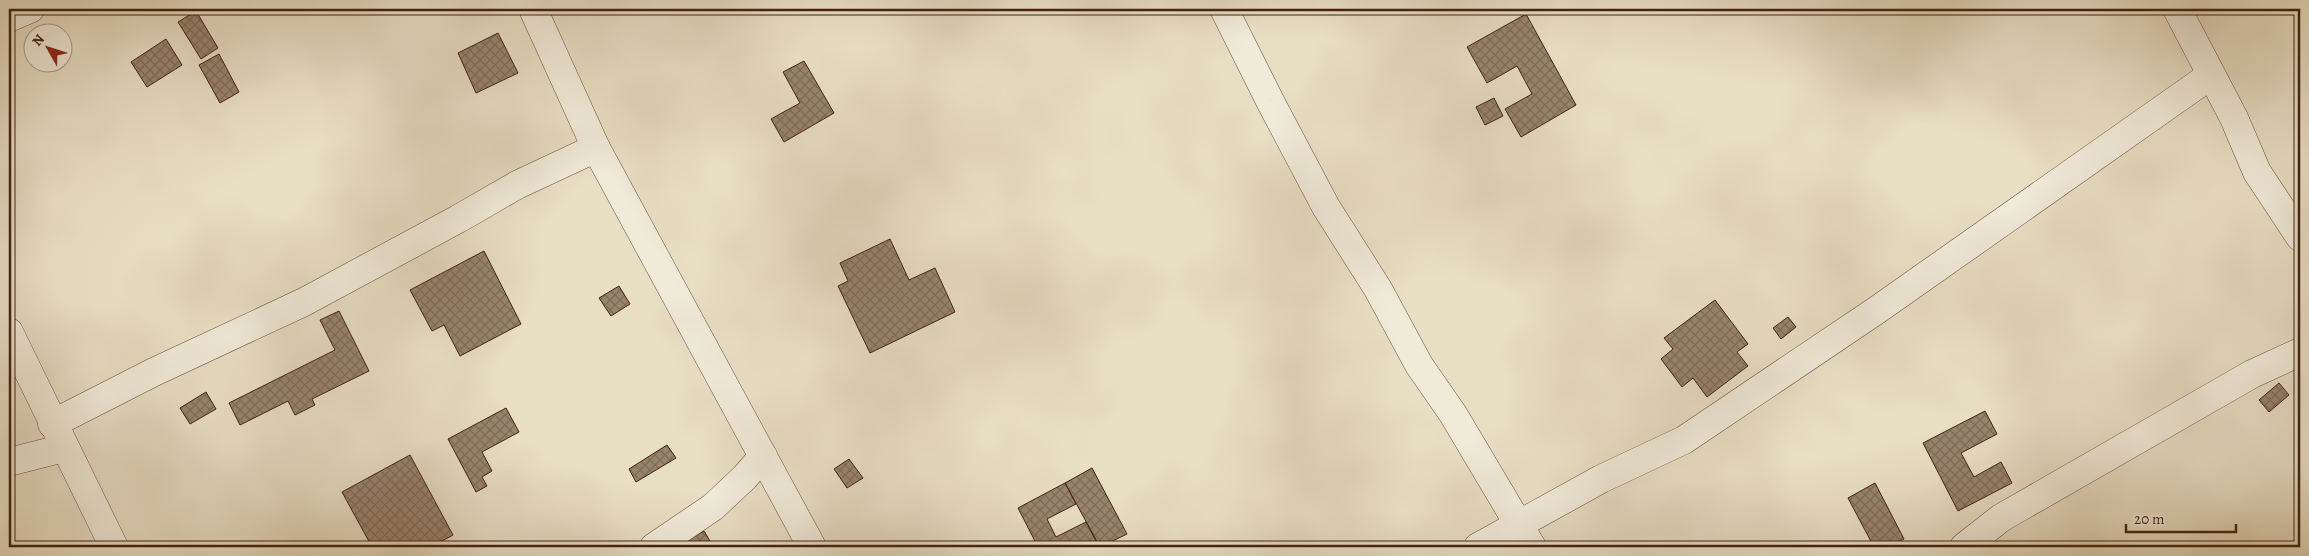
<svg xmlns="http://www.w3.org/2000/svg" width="2309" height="556" font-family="Alegreya,serif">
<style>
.building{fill:url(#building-cross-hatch);stroke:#412210}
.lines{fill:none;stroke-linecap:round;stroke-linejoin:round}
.minor-casing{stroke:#6b513d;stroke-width:29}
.minor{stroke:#f0ead9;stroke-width:28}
</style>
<defs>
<pattern id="building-cross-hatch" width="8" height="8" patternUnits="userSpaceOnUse" patternTransform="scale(1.25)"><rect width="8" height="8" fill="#98846e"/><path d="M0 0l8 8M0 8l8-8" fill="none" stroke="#7e6c59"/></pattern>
</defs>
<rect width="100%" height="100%" fill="#e8dec4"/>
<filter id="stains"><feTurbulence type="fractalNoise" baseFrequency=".004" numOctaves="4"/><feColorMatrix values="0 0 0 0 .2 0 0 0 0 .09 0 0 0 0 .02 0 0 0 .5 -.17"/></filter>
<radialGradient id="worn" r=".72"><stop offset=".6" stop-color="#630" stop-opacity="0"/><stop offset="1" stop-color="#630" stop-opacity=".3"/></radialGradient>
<g class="building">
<polygon points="196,11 218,48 201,59 178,22"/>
<polygon points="1526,14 1576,105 1521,137 1505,109 1532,94 1517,66 1487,83 1467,47"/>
<polygon points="498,33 518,73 476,93 458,53"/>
<polygon points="166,39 182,65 147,87 131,62"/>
<polygon points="219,54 239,92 220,103 199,65"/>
<polygon points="804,61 834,113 784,142 771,119 800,103 783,72"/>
<polygon points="1494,98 1503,116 1485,125 1476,107"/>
<polygon points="890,239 909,280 935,268 955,312 870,353 838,286 848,281 840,263"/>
<polygon points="484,251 521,324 460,356 444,325 432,331 410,290"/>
<polygon points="619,286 630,304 611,316 599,298"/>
<polygon points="1715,300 1748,344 1737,352 1748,366 1707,397 1693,378 1682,387 1661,359 1673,349 1664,338"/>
<polygon points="339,311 369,371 312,399 315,405 295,415 288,401 240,425 229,403 335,350 320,320"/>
<polygon points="1788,317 1796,327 1781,339 1773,328"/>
<polygon points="2279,383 2289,395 2269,412 2259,400"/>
<polygon points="206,392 216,409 190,424 180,408"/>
<polygon points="506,408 519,432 482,452 492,471 482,477 487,486 476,492 448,439"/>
<polygon points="1985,411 1997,434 1961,453 1974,477 2001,462 2012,483 1958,511 1923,443"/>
<polygon points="667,445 676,458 636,482 629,469"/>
<polygon points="410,455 453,535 431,547 372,547 342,492"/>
<polygon points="849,459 863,478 847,488 834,469"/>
<polygon points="1092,468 1127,534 1100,547 1065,483"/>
<polygon points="1065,483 1076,504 1047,519 1056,537 1086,522 1099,547 1038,547 1018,508"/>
<polygon points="1875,483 1904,539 1889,547 1874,547 1848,498"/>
<polygon points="704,531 713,546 679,547 678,546"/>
</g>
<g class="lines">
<defs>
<g id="minor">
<polyline points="533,9 596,148 812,547"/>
<polyline points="1224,9 1270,101 1326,207 1378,289 1419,365 1453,414 1532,547"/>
<polyline points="2177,9 2234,118 2257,172 2300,237"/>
<polyline points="9,18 30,9"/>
<polyline points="9,332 114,547"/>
<polyline points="52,424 154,372 304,302 458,219 517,185 596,148"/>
<polyline points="9,462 64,448"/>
<polyline points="654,547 713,507 745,477 763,456"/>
<polyline points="1478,547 1601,479 1684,440 1877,310 2211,75"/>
<polyline points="1964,547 2001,518 2252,374 2300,352"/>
</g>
</defs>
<use href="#minor" class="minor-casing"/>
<use href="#minor" class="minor"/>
</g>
<rect width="2309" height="556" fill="none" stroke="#e8dec4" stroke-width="30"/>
<rect x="10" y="10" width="2289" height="536" fill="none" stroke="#412210" stroke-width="2.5"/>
<rect x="15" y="15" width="2279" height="526" fill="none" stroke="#412210"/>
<g transform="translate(48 48) rotate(309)"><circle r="24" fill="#f0ead9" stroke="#aa9a89"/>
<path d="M0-4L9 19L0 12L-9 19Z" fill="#8f2418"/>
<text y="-8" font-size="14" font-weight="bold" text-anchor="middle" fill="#412210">N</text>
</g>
<path d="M2126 524v8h110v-8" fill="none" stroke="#412210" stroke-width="2.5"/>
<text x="2134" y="524" font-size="15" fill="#412210" stroke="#f0ead9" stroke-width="4" paint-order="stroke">20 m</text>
<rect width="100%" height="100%" filter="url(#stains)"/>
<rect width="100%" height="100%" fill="url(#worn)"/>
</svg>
